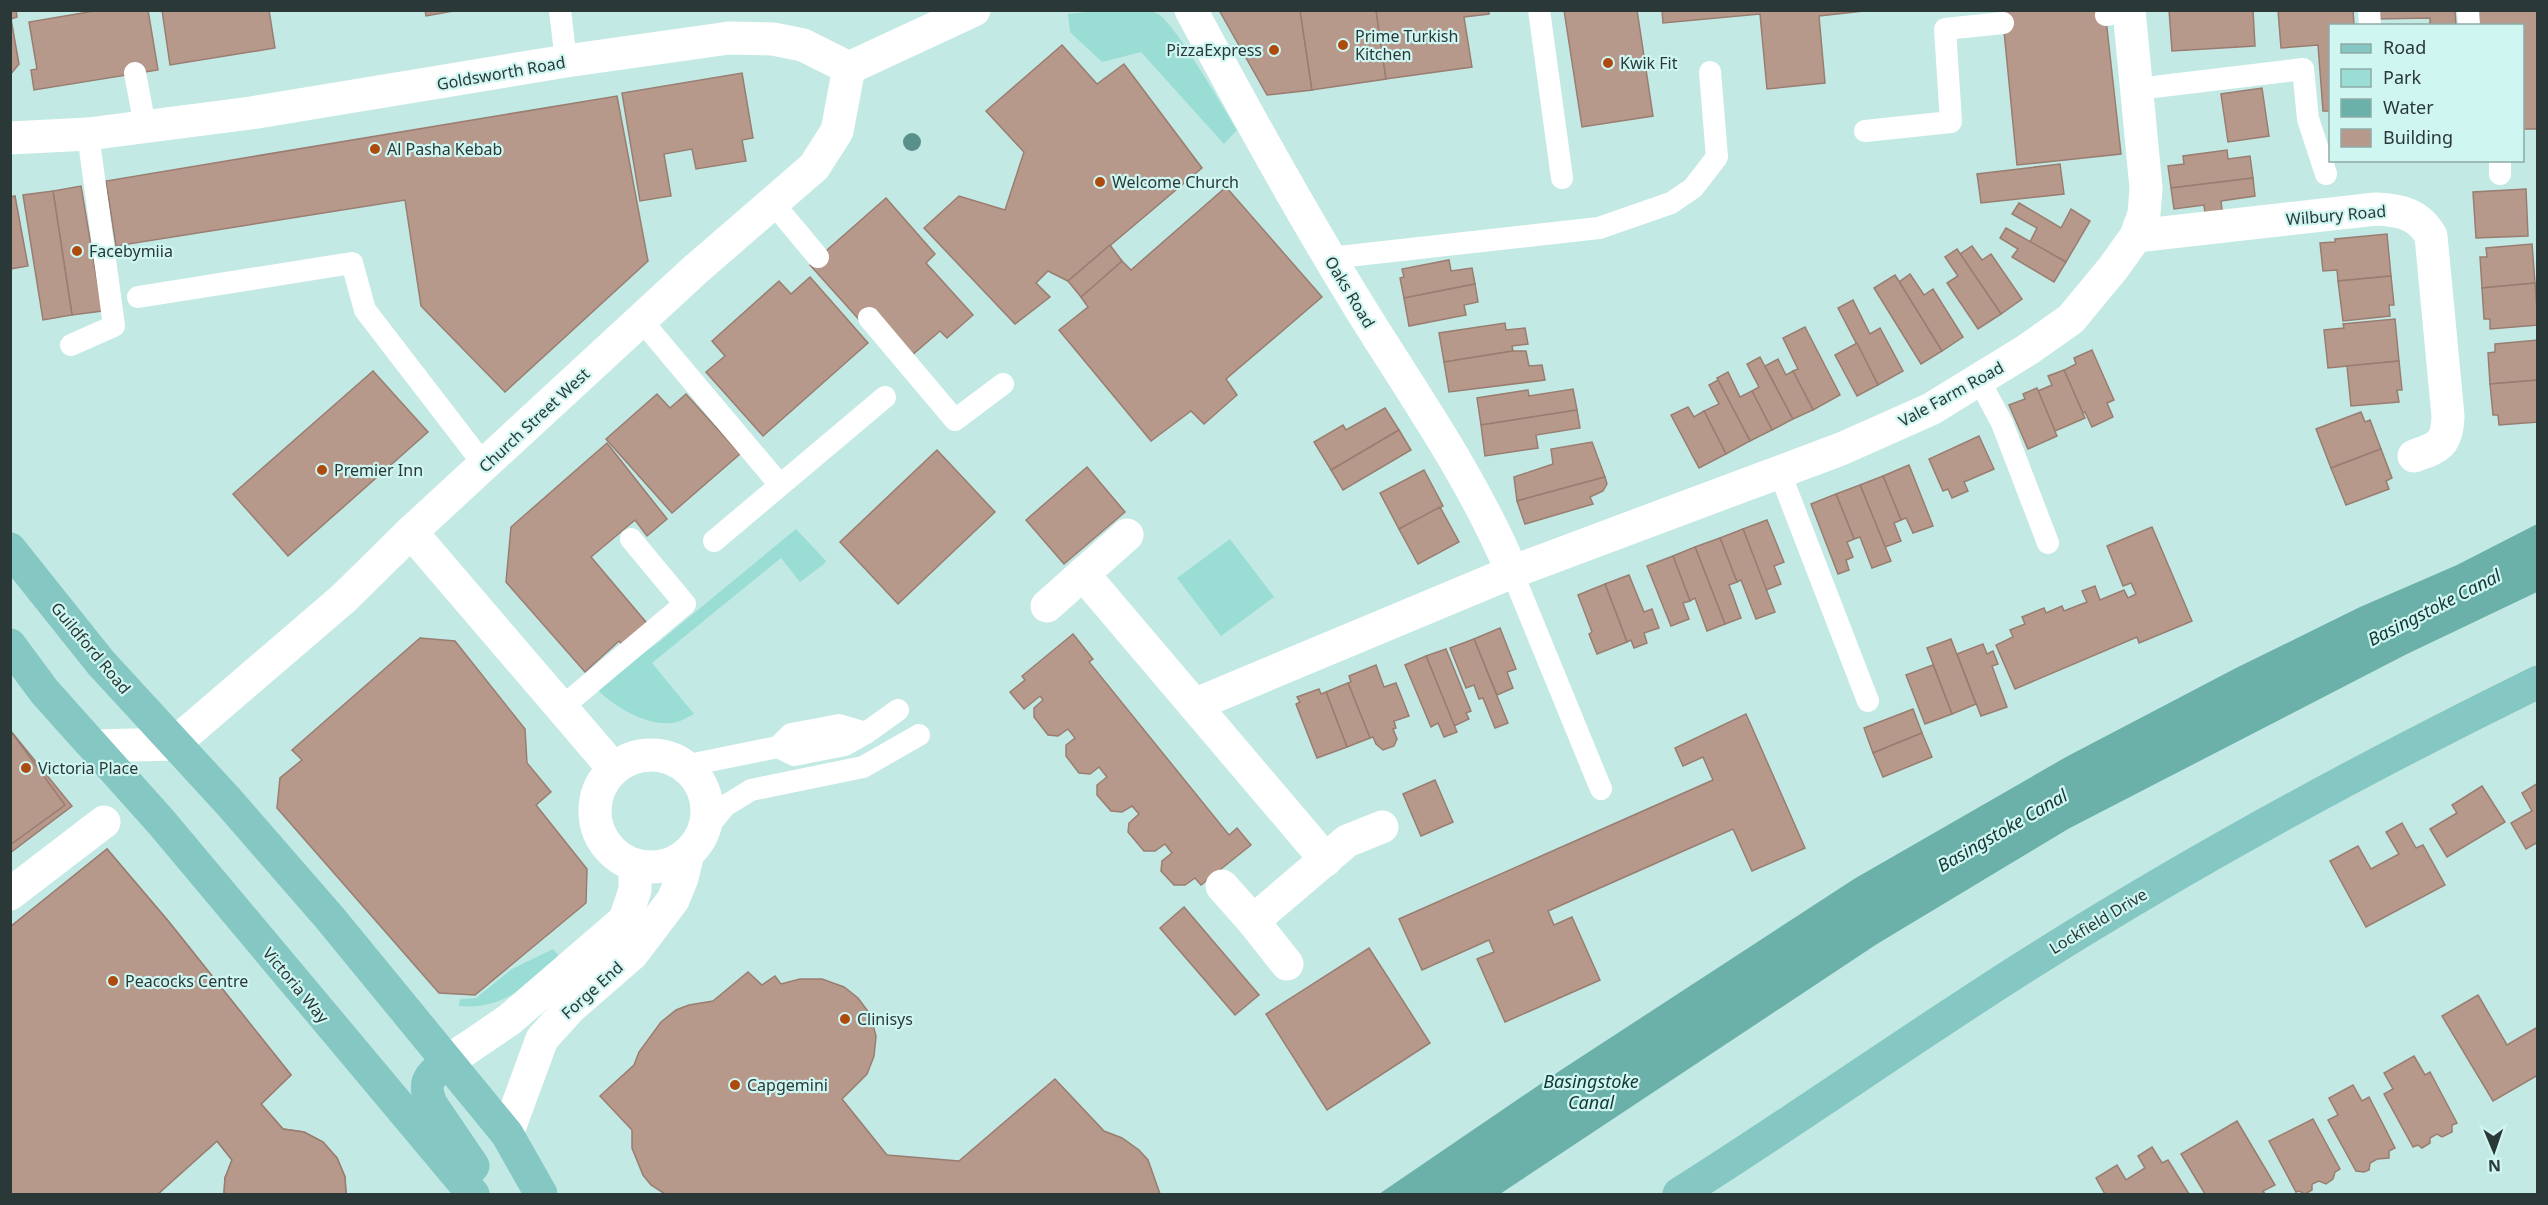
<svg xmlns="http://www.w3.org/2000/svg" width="2548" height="1205" font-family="'Noto Sans',sans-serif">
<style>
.green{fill:#99ddd5}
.water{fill:#6bb1aa}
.building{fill:#b7998c;stroke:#997d70;stroke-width:1.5}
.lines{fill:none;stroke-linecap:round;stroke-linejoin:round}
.lane{stroke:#fff;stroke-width:22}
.street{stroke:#fff;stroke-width:33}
.secondary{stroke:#fff;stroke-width:33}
.primary{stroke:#85c7c2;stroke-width:33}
.tree{fill:#5a908b}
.poi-dot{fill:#ad4b0e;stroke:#d0f6f2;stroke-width:2}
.labels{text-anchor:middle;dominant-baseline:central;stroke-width:4.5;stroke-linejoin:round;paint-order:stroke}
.poi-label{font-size:16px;fill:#2a3937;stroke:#d0f6f2;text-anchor:start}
.street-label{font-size:16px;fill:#2a3937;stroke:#d0f6f2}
.water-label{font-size:18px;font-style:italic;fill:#143734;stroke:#d0f6f2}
</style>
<rect width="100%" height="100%" fill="#c3e9e4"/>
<g class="green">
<path d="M1097 11C1115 10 1141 6 1158 14 1174 22 1224 109 1237 130L1224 144 1141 52 1102 62 1070 32 1068 14Z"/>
<path d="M796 529 826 561 824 564 800 582 781 558 652 663 694 714C687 717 679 723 671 723 646 726 611 705 595 687L659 642Z"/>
<polygon points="1230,539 1274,597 1221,636 1177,578"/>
<path d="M553 949 560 957C527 984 505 1010 459 1006L460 999 476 998 512 969Z"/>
</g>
<polygon class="water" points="2537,524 2537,592 2405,655 2068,829 1877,944 1500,1194 1379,1194 1561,1070 1854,879 2066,757 2236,668 2360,607 2457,565"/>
<g class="building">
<polygon points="10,10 16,10 17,17 11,19 19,64 10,75"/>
<polygon points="100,10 148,10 158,70 34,90 31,70 37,69 29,22"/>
<polygon points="162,10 269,10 275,48 170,65"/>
<polygon points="425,10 459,10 426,16"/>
<polygon points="1219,10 1300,10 1312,90 1267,95"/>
<polygon points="1300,10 1376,10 1386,79 1312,90"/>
<polygon points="1376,10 1489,10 1489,14 1464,17 1472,67 1386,79"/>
<polygon points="1564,10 1637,10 1653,116 1582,127"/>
<polygon points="1662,10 1873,10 1819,16 1825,83 1767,89 1760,14 1663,23"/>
<polygon points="2002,10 2105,10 2121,154 2017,165"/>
<polygon points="2169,10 2253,10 2255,46 2172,51"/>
<polygon points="2278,10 2353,10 2354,26 2330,26 2330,111 2323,111 2318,45 2281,48"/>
<polygon points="2376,10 2455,10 2456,26 2430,26 2430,18 2376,19"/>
<polygon points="2472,10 2537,10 2538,129 2522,129 2522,26 2472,26"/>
<polygon points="1062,45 1097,84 1124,64 1202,168 1068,281 1048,271 1036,283 1050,297 1015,324 924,228 959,196 1005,210 1024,152 986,111"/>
<polygon points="742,73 753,138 742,140 746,161 696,169 692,149 664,154 671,196 640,201 622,93"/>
<polygon points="2262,88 2269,136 2228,142 2221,94"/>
<polygon points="617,96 648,261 505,392 421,306 405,200 116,246 106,181"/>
<polygon points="2227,150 2228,159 2250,156 2253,178 2171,188 2168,166 2184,164 2183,156"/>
<polygon points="2060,164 2064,194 1981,203 1977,174"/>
<polygon points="2253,178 2255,196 2221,201 2222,210 2205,213 2204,205 2174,209 2171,188"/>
<polygon points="81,186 102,311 72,315 53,191"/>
<polygon points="1226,187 1322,297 1226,379 1237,395 1204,424 1191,411 1151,441 1059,330 1088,307 1081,297 1122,261 1131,270"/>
<polygon points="2526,189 2528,236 2476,238 2473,192"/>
<polygon points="53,191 72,315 43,320 23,195"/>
<polygon points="15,196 28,266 10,269 10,197"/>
<polygon points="886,198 935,254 926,263 973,315 947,338 940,331 911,356 863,324 810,265"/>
<polygon points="2019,203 2061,228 2071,209 2090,221 2066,262 2030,242 2037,228 2012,214"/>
<polygon points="2006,228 2066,262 2054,282 2012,257 2018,249 2000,238"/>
<polygon points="2387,234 2391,276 2338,281 2337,270 2323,271 2320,243 2335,242 2335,239"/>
<polygon points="2532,244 2535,283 2482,288 2480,257 2487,257 2486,248"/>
<polygon points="1110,245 1122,261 1081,297 1068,281"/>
<polygon points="1972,246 1982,260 1991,254 2022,299 2001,314 1960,254"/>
<polygon points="1957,249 2001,314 1978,329 1947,283 1958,276 1945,257"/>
<polygon points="1449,260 1451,271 1472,268 1475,284 1404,298 1400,278 1404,277 1402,269"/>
<polygon points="1910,274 1924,295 1933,289 1963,337 1942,351 1899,282"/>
<polygon points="1895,275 1942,351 1921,364 1874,288"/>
<polygon points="2391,276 2394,305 2389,305 2390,316 2343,321 2338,281"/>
<polygon points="810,277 868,343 763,436 706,372 725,356 712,341 779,281 791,294"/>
<polygon points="2535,283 2538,325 2490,329 2490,319 2484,319 2482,288"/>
<polygon points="1475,284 1478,302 1464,305 1466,315 1409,326 1404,298"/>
<polygon points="1853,300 1870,334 1880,328 1903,371 1878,385 1838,308"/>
<polygon points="2395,319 2399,361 2328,368 2324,330 2344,328 2343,324"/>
<polygon points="1505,323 1506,330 1525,328 1528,344 1512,346 1513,351 1444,362 1439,333"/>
<polygon points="1805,327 1840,395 1813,410 1793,371 1798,369 1783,338"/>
<polygon points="2538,340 2538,380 2490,384 2488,353 2495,352 2495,344"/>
<polygon points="1857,343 1878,385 1857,396 1835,355"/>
<polygon points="2092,350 2114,400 2107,403 2113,417 2092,427 2085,412 2083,413 2064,370 2076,364 2074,358"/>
<polygon points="1513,351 1526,351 1529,366 1542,365 1545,380 1449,392 1444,362"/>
<polygon points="1760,357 1793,419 1772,430 1752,391 1759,387 1747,364"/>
<polygon points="1778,359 1786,375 1793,371 1813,410 1793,419 1765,366"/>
<polygon points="2399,361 2402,390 2397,390 2399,402 2351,406 2347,366"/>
<polygon points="2064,370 2085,418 2055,431 2038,391 2052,385 2048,376"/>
<polygon points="373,371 428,432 288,556 233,494"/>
<polygon points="1728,372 1740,397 1752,391 1772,430 1750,441 1717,378"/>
<polygon points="1718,380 1750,441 1726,454 1704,411 1719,404 1709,385"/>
<polygon points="2538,380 2538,422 2499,425 2498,415 2493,415 2490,384"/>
<polygon points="2037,388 2057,436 2028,449 2009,405 2025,399 2023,394"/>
<polygon points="1573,389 1577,410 1481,425 1477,398 1528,390 1529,396"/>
<polygon points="657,394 670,408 686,394 740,454 672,513 606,439"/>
<polygon points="1688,407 1694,417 1704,411 1726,454 1699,468 1671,415"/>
<polygon points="1385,408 1399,430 1331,470 1314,442 1343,425 1346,430"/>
<polygon points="1577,410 1580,428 1536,435 1538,448 1485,456 1481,425"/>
<polygon points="2361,412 2365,422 2370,420 2381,449 2331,468 2316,429"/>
<polygon points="1399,430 1411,450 1343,490 1331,470"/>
<polygon points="1979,436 1994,469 1964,482 1968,491 1952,498 1948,489 1943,491 1929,459"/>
<polygon points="1592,442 1605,477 1517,501 1514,477 1553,464 1551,449"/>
<polygon points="607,443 667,519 647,536 635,520 591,557 651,628 627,650 619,641 585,672 506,582 511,527"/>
<polygon points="2381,449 2392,478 2386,481 2389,489 2346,505 2331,468"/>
<polygon points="937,450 995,512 898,604 840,542"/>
<polygon points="1909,465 1933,526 1913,533 1906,518 1901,520 1883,476"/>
<polygon points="1087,467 1125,512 1064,564 1026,520"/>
<polygon points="1424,470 1443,506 1399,529 1380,493"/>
<polygon points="1883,476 1901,520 1894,523 1901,541 1885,547 1860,485"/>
<polygon points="1605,477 1607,484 1603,491 1590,497 1593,504 1525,524 1517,501"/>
<polygon points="1860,485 1891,561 1872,568 1860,537 1854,539 1836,494"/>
<polygon points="1836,494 1854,539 1847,542 1853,557 1846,560 1849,570 1838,574 1811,504"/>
<polygon points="1440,507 1459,542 1418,564 1399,529"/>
<polygon points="1767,520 1784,562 1774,566 1781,584 1766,590 1743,529"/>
<polygon points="2152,527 2192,621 2139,643 2137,637 2015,689 1996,645 2013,637 2010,630 2025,624 2022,617 2044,608 2046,613 2062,606 2064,611 2087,602 2082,591 2095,586 2100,600 2124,590 2128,598 2136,594 2131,583 2123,586 2107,546"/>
<polygon points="1743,529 1775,612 1756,619 1741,580 1737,582 1720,538"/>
<polygon points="1720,538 1737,582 1729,585 1741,618 1725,624 1695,547"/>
<polygon points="1695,547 1725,624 1707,631 1695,598 1690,601 1673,556"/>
<polygon points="1673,556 1690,601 1683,603 1689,619 1671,626 1647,566"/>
<polygon points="1629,575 1644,612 1652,609 1659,628 1644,633 1647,643 1634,648 1631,640 1627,642 1605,584"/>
<polygon points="1605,584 1627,642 1597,654 1589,634 1592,632 1578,595"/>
<polygon points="1500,628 1516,669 1507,672 1513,688 1497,695 1474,639"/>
<polygon points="1073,634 1093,659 1089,662 1229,835 1237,828 1251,845 1201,885 1195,878 1185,885 1174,885 1161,871 1162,861 1172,853 1165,844 1155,851 1144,851 1128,832 1129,823 1139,814 1132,806 1122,812 1111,811 1097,795 1097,785 1107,777 1099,767 1090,774 1079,773 1066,756 1066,745 1075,738 1068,729 1058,736 1048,735 1034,717 1034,708 1043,700 1040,696 1024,709 1010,692 1025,680 1022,676"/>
<polygon points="420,638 455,641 525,729 527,763 551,792 536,805 587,869 586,903 475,995 439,993 277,808 280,778 302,760 292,750"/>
<polygon points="1474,639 1508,723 1495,728 1483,698 1479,699 1474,685 1466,688 1450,648"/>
<polygon points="1951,639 1976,704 1952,714 1927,648"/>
<polygon points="1983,644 1987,654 1993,651 1998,664 1992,666 2007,707 1981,716 1957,654"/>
<polygon points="1446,649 1471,711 1466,713 1469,719 1454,726 1426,656"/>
<polygon points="1426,656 1457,732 1444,737 1438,723 1431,727 1405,665"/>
<polygon points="1376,665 1384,687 1396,683 1409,716 1394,721 1396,728 1393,729 1397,739 1394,746 1383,750 1376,744 1373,737 1370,738 1348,683 1351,682 1349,676"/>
<polygon points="1933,665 1952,714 1925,724 1906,675"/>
<polygon points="1348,683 1370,738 1347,747 1326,692"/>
<polygon points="1319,689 1321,694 1326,692 1347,747 1317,758 1296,704 1300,702 1297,697"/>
<polygon points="1913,709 1922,733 1873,753 1864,728"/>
<polygon points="1746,714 1805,848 1752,871 1733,829 1548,911 1554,925 1572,917 1600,980 1505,1022 1477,959 1494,952 1489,940 1422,970 1399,919 1713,780 1703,757 1683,766 1675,748"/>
<polygon points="10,730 72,806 10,853"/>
<polygon points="10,730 65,805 10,845"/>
<polygon points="1922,733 1932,757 1883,777 1873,753"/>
<polygon points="1435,780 1453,822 1421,836 1403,794"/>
<polygon points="2538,783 2538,842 2526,849 2511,823 2532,811 2522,793"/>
<polygon points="2482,786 2505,822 2447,857 2430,829 2457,813 2452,805"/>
<polygon points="2402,823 2416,848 2423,845 2445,885 2366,927 2330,861 2358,846 2371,869 2399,854 2386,832"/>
<polygon points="107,849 169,922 291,1075 261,1104 283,1129 304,1132 323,1142 337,1158 345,1177 346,1194 224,1194 225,1178 232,1160 217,1141 159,1193 160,1194 10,1194 10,927"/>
<polygon points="107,849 169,922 291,1075 261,1104 283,1129 304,1132 323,1142 337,1158 345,1177 346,1194 224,1194 225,1178 232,1160 217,1141 159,1193 160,1194 10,1194 10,927"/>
<polygon points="1184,907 1259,995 1235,1015 1160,928"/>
<polygon points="1369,948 1430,1043 1327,1110 1266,1014"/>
<polygon points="748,972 762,985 775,976 781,984 800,979 822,979 844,987 858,998 870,1014 876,1036 874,1056 867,1074 842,1099 887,1155 959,1161 1055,1079 1104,1131 1122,1138 1139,1150 1148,1160 1160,1194 665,1194 651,1185 643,1175 632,1148 632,1130 600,1096 634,1065 639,1052 661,1022 676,1010 689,1005 713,1001"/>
<polygon points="2478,995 2507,1045 2536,1028 2538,1031 2538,1075 2493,1101 2442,1016"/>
<polygon points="2414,1056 2425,1075 2430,1072 2457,1123 2452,1125 2452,1132 2442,1137 2437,1134 2430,1138 2430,1143 2422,1148 2418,1145 2413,1147 2384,1094 2393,1089 2384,1073"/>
<polygon points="2353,1085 2362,1101 2369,1097 2395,1148 2389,1151 2389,1158 2377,1159 2370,1163 2369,1170 2364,1172 2356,1171 2328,1120 2338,1115 2329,1098"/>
<polygon points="2313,1119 2340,1169 2335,1172 2333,1179 2326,1184 2319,1181 2312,1184 2312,1190 2305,1194 2299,1191 2296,1192 2269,1141"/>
<polygon points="2237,1121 2275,1185 2263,1191 2265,1194 2205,1194 2181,1154"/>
<polygon points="2152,1147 2162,1163 2168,1160 2189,1194 2105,1194 2096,1178 2117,1165 2126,1180 2145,1168 2138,1156"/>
</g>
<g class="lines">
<g class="lane">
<polyline points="560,10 566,61"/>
<polyline points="1539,10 1562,178"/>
<polyline points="2369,10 2370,26"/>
<polyline points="2468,10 2469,26"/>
<polyline points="2106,15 2129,11"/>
<polyline points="135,73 145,126"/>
<polyline points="2137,89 2303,69 2308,119 2326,174"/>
<polyline points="1865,131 1951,122 1945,29 2003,23"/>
<polyline points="2500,160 2500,174"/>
<polyline points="773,203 818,257"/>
<polyline points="1330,258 1599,228 1671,203 1693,188 1717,157 1710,72"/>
<polyline points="138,297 352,263 365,310 485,466"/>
<polyline points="869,318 955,420 1003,384"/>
<polyline points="642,321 780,485"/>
<polyline points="71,345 114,326 88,134"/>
<polyline points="1979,380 2002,423 2048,543"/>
<polyline points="1780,473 1868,701"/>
<polyline points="714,541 885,397"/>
<polyline points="1512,572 1601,789"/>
<polyline points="561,708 685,604 631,539"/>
<polyline points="778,747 794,755 845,745 866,733 898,710"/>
<polyline points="684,766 778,747 791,734 829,727 839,725 866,733"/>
<polyline points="702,834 725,806 751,790 863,767 919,735"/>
</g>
<g class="street">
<path d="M1191 10C1245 111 1300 211 1360 308 1413 394 1473 478 1512 572"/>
<polyline points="849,68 974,10"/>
<polyline points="10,138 88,134 251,113 566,61 729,38 773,39 803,45 849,68"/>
<path d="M2136 236 2376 209C2400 210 2419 214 2431 236L2448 416C2447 445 2439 447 2414 456"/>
<polyline points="411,532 614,769"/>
<polyline points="1083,574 1326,860"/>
<polyline points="344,598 411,532 695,270 814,167 837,131 849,68"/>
<polyline points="1047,606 1127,535"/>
<polyline points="1194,705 1512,572 1841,449 1931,409 2027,350 2071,319 2114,267 2136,236 2144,214 2146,188 2129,10"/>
<circle cx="651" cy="811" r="56"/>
<polyline points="1222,886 1253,921 1347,841 1382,827"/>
<polyline points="10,894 104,822"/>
<polyline points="1253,921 1287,964"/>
<polyline points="447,1062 509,1020 625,920 635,890 635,865"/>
<polyline points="507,1134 542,1039 571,1007 632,954 673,900 682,878 688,853"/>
</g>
<polyline class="secondary" points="93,746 174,744 344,598"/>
<g class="primary">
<polyline points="10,549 101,663 228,801 329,917 507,1134 541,1194"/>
<polyline points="10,645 44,691 162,823 473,1194"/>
<path d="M447 1062C430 1076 422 1080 431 1104L473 1166"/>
<path d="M1679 1194C1798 1119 1913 1037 2032 962 2195 859 2365 767 2538 682"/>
</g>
</g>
<circle class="tree" cx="912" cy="142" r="9"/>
<g class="poi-dot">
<circle cx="1343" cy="45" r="6"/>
<circle cx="1274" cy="50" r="6"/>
<circle cx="1608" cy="63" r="6"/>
<circle cx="375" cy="149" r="6"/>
<circle cx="1100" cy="182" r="6"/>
<circle cx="77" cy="251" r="6"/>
<circle cx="322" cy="470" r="6"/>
<circle cx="26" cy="768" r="6"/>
<circle cx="113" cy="981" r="6"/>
<circle cx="845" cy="1019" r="6"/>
<circle cx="735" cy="1085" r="6"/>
</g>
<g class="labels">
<g class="poi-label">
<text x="1355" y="36">Prime Turkish<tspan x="1355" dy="18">Kitchen</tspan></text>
<text x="1262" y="50" text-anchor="end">PizzaExpress</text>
<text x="1620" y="63">Kwik Fit</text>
<text x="387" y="149">Al Pasha Kebab</text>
<text x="1112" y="182">Welcome Church</text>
<text x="89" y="251">Facebymiia</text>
<text x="334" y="470">Premier Inn</text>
<text x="38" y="768">Victoria Place</text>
<text x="125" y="981">Peacocks Centre</text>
<text x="857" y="1019">Clinisys</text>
<text x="747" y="1085">Capgemini</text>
</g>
<g class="street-label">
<text transform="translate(501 73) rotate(-10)">Goldsworth Road</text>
<text transform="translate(2336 215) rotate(-5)">Wilbury Road</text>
<text transform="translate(1350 292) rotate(59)">Oaks Road</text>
<text transform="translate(1951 394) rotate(-29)">Vale Farm Road</text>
<text transform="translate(534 420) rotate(-43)">Church Street West</text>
<text transform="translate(91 648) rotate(50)">Guildford Road</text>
<text transform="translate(2098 921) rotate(-31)">Lockfield Drive</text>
<text transform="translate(296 985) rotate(50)">Victoria Way</text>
<text transform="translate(592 990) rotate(-42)">Forge End</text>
</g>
<g class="water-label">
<text transform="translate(2434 607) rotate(-27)">Basingstoke Canal</text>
<text transform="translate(2002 830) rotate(-30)">Basingstoke Canal</text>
<text x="1591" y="1081">Basingstoke<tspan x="1591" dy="21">Canal</tspan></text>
</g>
</g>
<rect width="2548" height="1205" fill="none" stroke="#2a3937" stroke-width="24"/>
<rect x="2329" y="24" width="195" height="138" fill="#d0f6f2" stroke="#8eaaa7" stroke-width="1.5"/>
<rect x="2341" y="44" width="30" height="9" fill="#85c7c2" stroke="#8eaaa7" stroke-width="1.5"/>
<text x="2383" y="54" font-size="18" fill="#2a3937">Road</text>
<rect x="2341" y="69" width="30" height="18" fill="#99ddd5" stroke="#8eaaa7" stroke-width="1.5"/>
<text x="2383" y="84" font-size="18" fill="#2a3937">Park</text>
<rect x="2341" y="99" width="30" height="18" fill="#6bb1aa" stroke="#8eaaa7" stroke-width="1.5"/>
<text x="2383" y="114" font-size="18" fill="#2a3937">Water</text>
<rect x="2341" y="129" width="30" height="18" fill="#b7998c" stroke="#8eaaa7" stroke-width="1.5"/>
<text x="2383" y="144" font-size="18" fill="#2a3937">Building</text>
<g transform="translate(2494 1151) rotate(178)" stroke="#d0f6f2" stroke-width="4.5" paint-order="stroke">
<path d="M0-4.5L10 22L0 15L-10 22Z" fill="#2a3937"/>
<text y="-9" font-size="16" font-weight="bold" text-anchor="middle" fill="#2a3937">N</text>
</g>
</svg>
